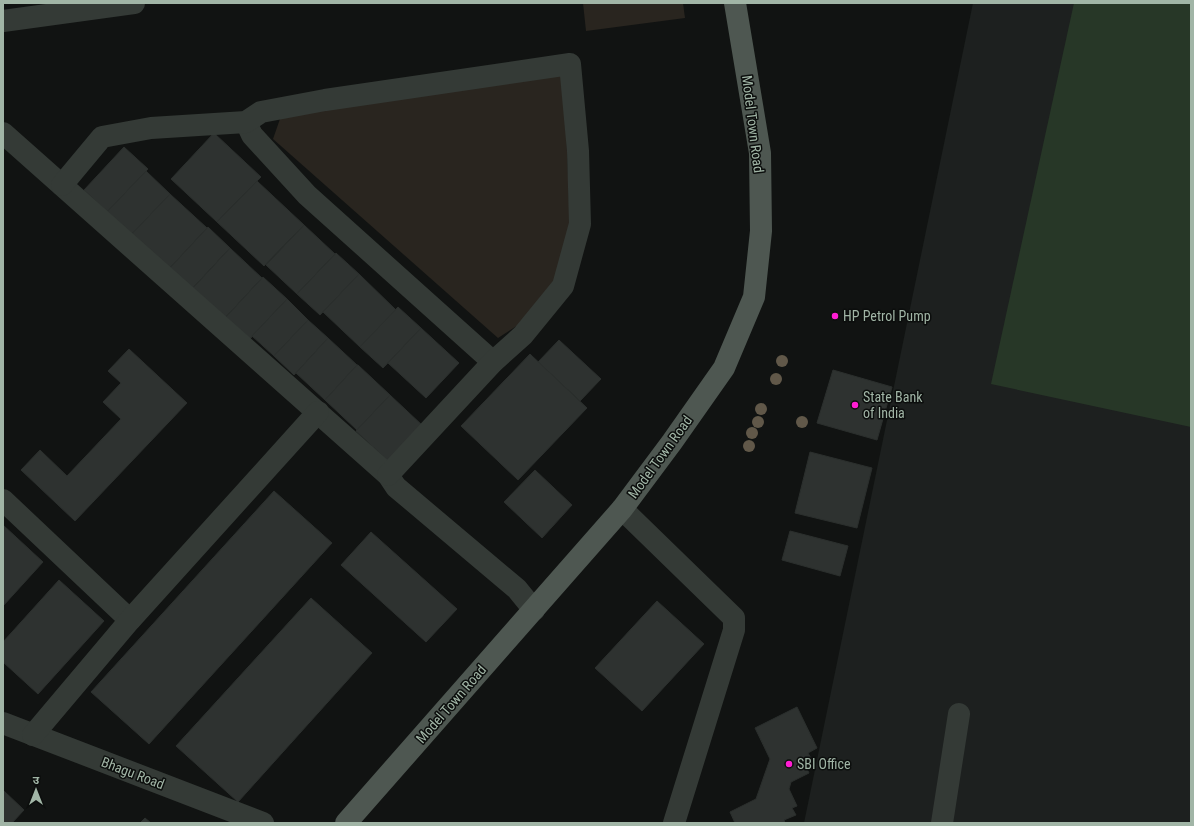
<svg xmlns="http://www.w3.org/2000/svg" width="1194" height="826" font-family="'Roboto Condensed','Noto Sans Devanagari',sans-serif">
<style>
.built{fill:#1d201f}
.green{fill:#29251f}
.water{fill:#273727}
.building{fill:#2e3230;stroke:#2b2f2d}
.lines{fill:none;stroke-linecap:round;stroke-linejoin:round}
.minor{stroke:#343a36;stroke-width:22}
.major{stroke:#4e5751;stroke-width:22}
.tree{fill:#615849}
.poi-dot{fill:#ff1dd3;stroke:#0c0e0d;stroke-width:1.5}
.labels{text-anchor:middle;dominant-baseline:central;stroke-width:3;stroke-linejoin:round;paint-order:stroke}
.street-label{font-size:14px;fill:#a1b5a6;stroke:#0c0e0d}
.poi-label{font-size:14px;fill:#a1b5a6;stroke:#0c0e0d;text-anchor:start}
</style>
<rect width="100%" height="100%" fill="#111312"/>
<polygon class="built" points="973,3 1191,3 1191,823 804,823"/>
<g class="green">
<polygon points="583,3 683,3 685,18 586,31"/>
<polygon points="564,75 571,252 545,308 498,338 273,139 281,116"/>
</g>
<polygon class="water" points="1074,3 1191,3 1191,427 991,384"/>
<g class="building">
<polygon points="214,133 261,177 217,222 171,179"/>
<polygon points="124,147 148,169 107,212 84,190"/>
<polygon points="146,171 170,194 131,235 107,212"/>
<polygon points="257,181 304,225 264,266 217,222"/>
<polygon points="170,194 207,228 168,270 131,235"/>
<polygon points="304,225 335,254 297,294 266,265"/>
<polygon points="208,227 230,248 190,291 168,270"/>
<polygon points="230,248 262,278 225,318 193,288"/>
<polygon points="336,253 359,274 320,315 297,294"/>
<polygon points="359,274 396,310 360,347 323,312"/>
<polygon points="263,277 287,299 249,340 225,318"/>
<polygon points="287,299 308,320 274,356 252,336"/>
<polygon points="398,307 421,328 383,368 360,347"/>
<polygon points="308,320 328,338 294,375 274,356"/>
<polygon points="421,328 459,363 426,398 388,363"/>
<polygon points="328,338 357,365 325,400 296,373"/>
<polygon points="559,340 601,379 580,401 538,362"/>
<polygon points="129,349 187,403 75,521 21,470 40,450 67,476 121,419 103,402 121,383 108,371"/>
<polygon points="530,354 587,408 518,480 461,426"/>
<polygon points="357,365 358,365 390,395 357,430 325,400"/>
<polygon points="833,370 892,387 877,440 817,423"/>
<polygon points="390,395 423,426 389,462 356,431"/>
<polygon points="810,452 872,468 857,528 795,513"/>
<polygon points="535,470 572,505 542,538 504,502"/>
<polygon points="274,491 332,543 149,744 91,692"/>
<polygon points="3,525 43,562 3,606"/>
<polygon points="790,531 848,546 840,576 782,560"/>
<polygon points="371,532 457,609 426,642 341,565"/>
<polygon points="59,580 104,621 38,694 3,662 3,642"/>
<polygon points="311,598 372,653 238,802 176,746"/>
<polygon points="657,601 704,644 642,711 595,668"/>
<polygon points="797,707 817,748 808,753 813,762 805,765 809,773 791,782 789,789 797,806 792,808 796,815 784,820 785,823 735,823 730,812 756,799 770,759 755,728"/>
<polygon points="3,790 24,810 12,823 3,823"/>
<polygon points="145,818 151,823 140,823"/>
</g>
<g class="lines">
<g class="minor">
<polyline points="3,21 134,3"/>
<polyline points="246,122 252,135 307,195 493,362"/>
<polyline points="3,133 388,475 396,487 517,589 534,610"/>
<polyline points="62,185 102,137 151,128 246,122 261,112 325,100 570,64 578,151 580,224 563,286 523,335 493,362 388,475"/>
<polyline points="3,500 130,620"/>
<polyline points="622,509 734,618 734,630 674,823"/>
<polyline points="3,723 263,823"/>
<polyline points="33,735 130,620 318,412"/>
<polyline points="942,823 959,714"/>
</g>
<polyline class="major" points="346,823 622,509 672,442 724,368 754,297 761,231 760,153 735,3"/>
</g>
<g class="tree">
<circle cx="782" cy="361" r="6"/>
<circle cx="776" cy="379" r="6"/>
<circle cx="761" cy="409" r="6"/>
<circle cx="758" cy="422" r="6"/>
<circle cx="802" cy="422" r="6"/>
<circle cx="752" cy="433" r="6"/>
<circle cx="749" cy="446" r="6"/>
</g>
<g class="poi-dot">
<circle cx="835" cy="316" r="4"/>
<circle cx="855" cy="405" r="4"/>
<circle cx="789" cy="764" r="4"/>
</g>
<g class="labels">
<g class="street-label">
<text transform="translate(753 124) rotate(83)">Model Town Road</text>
<text transform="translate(660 457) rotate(-54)">Model Town Road</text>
<text transform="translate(451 704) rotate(-49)">Model Town Road</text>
<text transform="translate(133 773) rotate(21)">Bhagu Road</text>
</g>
<g class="poi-label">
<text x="843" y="316">HP Petrol Pump</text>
<text x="863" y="397">State Bank<tspan x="863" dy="16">of India</tspan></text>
<text x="797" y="764">SBI Office</text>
</g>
</g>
<rect width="1194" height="826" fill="none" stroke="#a1b5a6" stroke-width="8"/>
<g transform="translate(36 790)" stroke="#0c0e0d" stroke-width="3" paint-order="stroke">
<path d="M0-3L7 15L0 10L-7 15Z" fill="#a1b5a6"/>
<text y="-6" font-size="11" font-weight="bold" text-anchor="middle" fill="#a1b5a6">उ</text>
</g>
</svg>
